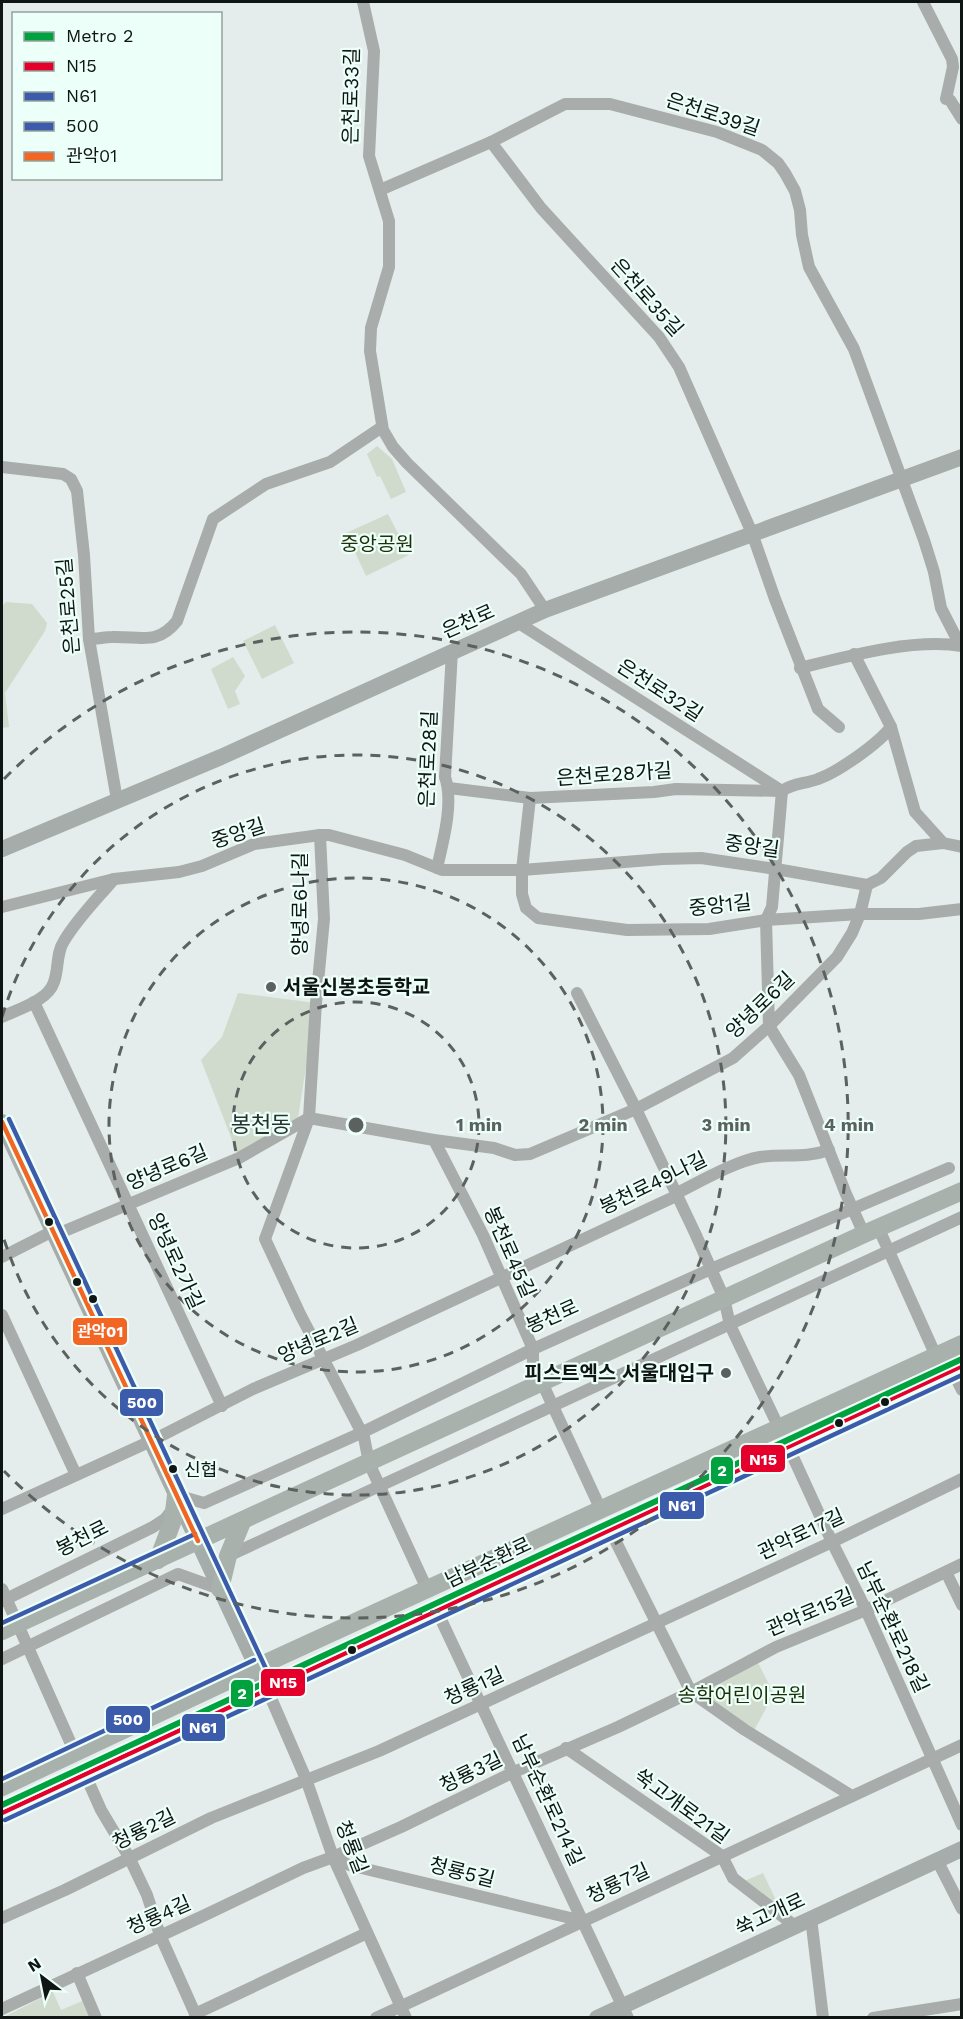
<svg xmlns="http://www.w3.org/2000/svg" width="963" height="2019" font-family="'Work Sans','Noto Sans KR',sans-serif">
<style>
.green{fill:#d0dbcd}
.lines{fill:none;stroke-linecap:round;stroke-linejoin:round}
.minor{stroke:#a8acaa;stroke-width:12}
.secondary{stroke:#a5aca9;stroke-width:16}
.primary{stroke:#a8b1ac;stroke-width:18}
.bus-1-casing{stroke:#edfff9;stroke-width:9}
.bus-2-casing{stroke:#edfff9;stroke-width:9}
.bus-3-casing{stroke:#edfff9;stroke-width:9}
.bus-4-casing{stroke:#edfff9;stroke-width:9}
.bus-1{stroke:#e4002b;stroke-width:4.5}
.bus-2{stroke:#3d5bab;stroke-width:4.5}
.bus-3{stroke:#3d5bab;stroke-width:4.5}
.bus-4{stroke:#f26522;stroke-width:4.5}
.metro-1-casing{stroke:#edfff9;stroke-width:10}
.metro-1{stroke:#00a23f;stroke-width:6}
.ring{fill:none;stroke:#5a615f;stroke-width:3;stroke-dasharray:10 8}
.poi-dot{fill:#5a615f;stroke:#edfff9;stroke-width:2}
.bus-dot{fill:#0f1513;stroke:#edfff9;stroke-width:2}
.labels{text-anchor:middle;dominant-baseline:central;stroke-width:4.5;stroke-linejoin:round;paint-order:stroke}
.bus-label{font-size:18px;fill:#0f1513;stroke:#edfff9;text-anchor:start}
.street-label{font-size:20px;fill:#0f1513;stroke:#edfff9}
.park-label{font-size:20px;fill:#1e2f08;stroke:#edfff9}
.poi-label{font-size:20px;font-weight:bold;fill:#0f1513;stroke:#edfff9;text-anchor:start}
.quarter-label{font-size:22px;fill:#25332f;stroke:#edfff9}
.centre{fill:#5a615f;stroke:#edfff9;stroke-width:3}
.ring-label{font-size:18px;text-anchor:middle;font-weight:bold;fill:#5a615f;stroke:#edfff9;stroke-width:4.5;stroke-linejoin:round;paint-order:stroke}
.line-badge{stroke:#edfff9;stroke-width:2}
.badge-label{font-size:16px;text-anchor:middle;font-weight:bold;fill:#fff}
</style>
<rect width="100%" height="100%" fill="#e4edeb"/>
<g class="green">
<polygon points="377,446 392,459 406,492 391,499 380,476 377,477 367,454"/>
<polygon points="388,514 409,555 366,576 346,533"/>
<polygon points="6,602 32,604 47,623 45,631 5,693 9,727 2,728 2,606"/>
<polygon points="275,625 294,663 262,679 243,641"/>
<polygon points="233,657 245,676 235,691 240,704 228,709 211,669"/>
<polygon points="238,993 316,1003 298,1118 239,1158 201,1060 222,1037"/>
<polygon points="755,1657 774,1694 752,1734 691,1692"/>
<polygon points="763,1873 777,1902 769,1906 740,1883"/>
<polygon points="53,1992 61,2010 87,1999 96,2017 2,2018"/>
</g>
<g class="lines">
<g class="minor">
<polyline points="363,2 374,51 369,156 389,221 389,267 371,328 370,351 383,430 393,447 407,463 521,574 545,610"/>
<polyline points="923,2 952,59 953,67 946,99 950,100 962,119"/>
<polyline points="491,142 541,208 659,337 679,367 752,533 775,599 818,709 839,727"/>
<polyline points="380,190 491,142 565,104 610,104 717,132 762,150 778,163 785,173 795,191 800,210 802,235 809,267 854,349 924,540 934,572 941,608 960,645"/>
<polyline points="2,467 63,474 71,479 77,491 84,555 89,639 117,800"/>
<polyline points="517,622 782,791 772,907 766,920 769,1026 799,1075 846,1194 864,1234"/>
<path d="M89 639C97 639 105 637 112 637 140 636 157 646 177 621L213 519 266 484 330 462 382 427"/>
<polyline points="854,654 891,727 915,812 943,843"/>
<path d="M800 668C848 656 914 638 962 646"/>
<path d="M449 788 530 798 654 792 676 789 782 791C793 783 805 784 818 779 838 772 878 744 891 727"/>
<polyline points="530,798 522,870 522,894 526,908 538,918 627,930 709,929 766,920 860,914 919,914 962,909"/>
<polyline points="320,835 324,919 316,1003 309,1118 265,1239 300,1314 364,1437 369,1463 427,1589"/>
<path d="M437 868C443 842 454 802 445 777L452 651"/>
<polyline points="2,907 114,879 179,872 202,866 254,844 320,835 329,835 405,855 442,870 522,870 663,859 701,858 776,869 867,885 881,878 907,852 916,846 943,843 962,847"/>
<polyline points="577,993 636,1109 695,1233 724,1298 730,1325 779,1428"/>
<polyline points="34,1002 222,1406"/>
<path d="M2 1017C18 1009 48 1001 54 982 59 968 56 953 64 941 77 919 97 899 114 879"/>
<polyline points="434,1140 483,1235 533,1349 533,1363 601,1510"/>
<polyline points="878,1227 936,1356"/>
<polyline points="55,1235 239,1158 309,1118 434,1140 494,1148 515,1155 530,1154 636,1109 733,1058 769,1026 837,957 852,933 860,914 867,885"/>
<polyline points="2,1257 53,1231"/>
<polyline points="2,1315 76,1475"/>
<polyline points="952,1370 962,1390"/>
<polyline points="788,1446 832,1542 866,1610 962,1825"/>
<polyline points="176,1495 204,1503 361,1433 533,1349 711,1269 949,1168"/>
<path d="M2 1509 151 1441 253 1389 357 1345 676 1196 679 1192C701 1181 736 1161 760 1157 785 1153 803 1159 829 1150"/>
<polyline points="610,1530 691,1692 745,1730 852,1796"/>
<polyline points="228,1556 962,1217"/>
<polyline points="946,1572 962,1605"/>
<polyline points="2,1589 75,1753"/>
<polyline points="2,1601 153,1527 165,1519 173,1509"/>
<polyline points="437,1611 628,2018"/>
<polyline points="2,1659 178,1574 220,1589"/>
<polyline points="267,1689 306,1779 333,1857 406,2018"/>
<polyline points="566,1748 722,1856 733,1878 795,1926"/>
<polyline points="85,1774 101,1810 129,1857 147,1895 160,1935 197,2018"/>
<polyline points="333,1857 349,1865 583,1921"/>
<polyline points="937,1860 962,1909"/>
<polyline points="2,1918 65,1890 211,1818 379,1751 832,1542 962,1479"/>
<polyline points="811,1918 823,2018"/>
<polyline points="77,1973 96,2018"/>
<polyline points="2,2009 203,1916 303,1868 333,1857 401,1827 514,1772 618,1727 691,1692 776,1647 866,1610 962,1564"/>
<polyline points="195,2014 367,1933"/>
<polyline points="376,2018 962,1745"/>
<polyline points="873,2018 962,2004"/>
</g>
<g class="secondary">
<polyline points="2,849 221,757 545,610 962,457"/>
<polyline points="2,1122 267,1689"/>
<polyline points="597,2018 962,1849"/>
</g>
<g class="primary">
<polyline points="158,1560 173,1520 176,1495"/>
<polyline points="220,1589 228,1556 242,1522"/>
<polyline points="2,1631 864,1234 962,1191"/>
<polyline points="2,1787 257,1667 962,1344"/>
<polyline points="2,1813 962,1366"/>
</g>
<defs>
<polyline id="bus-1" points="2,1813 962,1366"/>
<polyline id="bus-2" points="5,1820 962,1375"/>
<g id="bus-3">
<polyline points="9,1119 274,1686"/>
<polyline points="2,1623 195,1534"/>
<polyline points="2,1779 254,1660"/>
</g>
<polyline id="bus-4" points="2,1122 198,1541"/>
</defs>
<use href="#bus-1" class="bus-1-casing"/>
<use href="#bus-2" class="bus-2-casing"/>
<use href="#bus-3" class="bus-3-casing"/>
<use href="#bus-4" class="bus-4-casing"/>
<use href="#bus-1" class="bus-1"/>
<use href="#bus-2" class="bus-2"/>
<use href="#bus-3" class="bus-3"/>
<use href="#bus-4" class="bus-4"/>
<defs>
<polyline id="metro-1" points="2,1805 962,1359"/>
</defs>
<use href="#metro-1" class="metro-1-casing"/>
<use href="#metro-1" class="metro-1"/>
</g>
<g class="ring">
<circle cx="356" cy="1125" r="123"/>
<circle cx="356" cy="1125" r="247"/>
<path d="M2 1017A370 370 0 1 1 2 1233"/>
<path d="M4 779A493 493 0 1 1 4 1471"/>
</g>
<g class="poi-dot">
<circle cx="271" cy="987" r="6"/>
<circle cx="726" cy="1373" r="6"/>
</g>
<g class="bus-dot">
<circle cx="49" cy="1222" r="5"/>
<circle cx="77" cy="1282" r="5"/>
<circle cx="93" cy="1299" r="5"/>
<circle cx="885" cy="1402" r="5"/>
<circle cx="839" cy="1423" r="5"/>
<circle cx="173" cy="1469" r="5"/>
<circle cx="352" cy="1650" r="5"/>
</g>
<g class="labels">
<g class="bus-label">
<text x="184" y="1469">신협</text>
</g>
<g class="street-label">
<text transform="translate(351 96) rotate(-89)">은천로33길</text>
<text transform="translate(713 114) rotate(18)">은천로39길</text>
<text transform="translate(647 297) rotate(48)">은천로35길</text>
<text transform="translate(68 606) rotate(-95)">은천로25길</text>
<text transform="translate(468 621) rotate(-24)">은천로</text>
<text transform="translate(660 690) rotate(33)">은천로32길</text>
<text transform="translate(428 759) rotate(-88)">은천로28길</text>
<text transform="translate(614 774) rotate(-4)">은천로28가길</text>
<text transform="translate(238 833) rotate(-18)">중앙길</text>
<text transform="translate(752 846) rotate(8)">중앙길</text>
<text transform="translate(300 904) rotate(-90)">양녕로6나길</text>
<text transform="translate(720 905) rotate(-6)">중앙1길</text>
<text transform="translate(760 1005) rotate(-44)">양녕로6길</text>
<text transform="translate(167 1167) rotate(-23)">양녕로6길</text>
<text transform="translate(653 1183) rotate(-26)">봉천로49나길</text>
<text transform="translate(510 1252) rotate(66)">봉천로45길</text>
<text transform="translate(176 1261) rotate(65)">양녕로2가길</text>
<text transform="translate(552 1316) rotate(-24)">봉천로</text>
<text transform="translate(318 1340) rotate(-23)">양녕로2길</text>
<text transform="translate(801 1534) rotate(-25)">관악로17길</text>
<text transform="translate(82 1538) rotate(-27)">봉천로</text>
<text transform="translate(488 1562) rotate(-25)">남부순환로</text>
<text transform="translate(810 1612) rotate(-23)">관악로15길</text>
<text transform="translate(893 1627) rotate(65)">남부순환로218길</text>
<text transform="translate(474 1686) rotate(-25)">청룡1길</text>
<text transform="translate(471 1772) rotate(-26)">청룡3길</text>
<text transform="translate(548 1800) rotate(65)">남부순환로214길</text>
<text transform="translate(682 1806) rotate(36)">쑥고개로21길</text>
<text transform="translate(144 1829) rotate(-26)">청룡2길</text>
<text transform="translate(352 1847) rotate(69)">청룡길</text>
<text transform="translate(462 1872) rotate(14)">청룡5길</text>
<text transform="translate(618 1883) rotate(-25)">청룡7길</text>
<text transform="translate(770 1914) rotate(-25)">쑥고개로</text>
<text transform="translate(159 1915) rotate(-24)">청룡4길</text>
</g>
<g class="park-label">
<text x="377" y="544">중앙공원</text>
<text x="742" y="1695">송학어린이공원</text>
</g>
<g class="poi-label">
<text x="283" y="987">서울신봉초등학교</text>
<text x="714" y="1373" text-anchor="end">피스트엑스 서울대입구</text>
</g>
<g class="quarter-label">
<text x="261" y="1124">봉천동</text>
</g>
</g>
<circle cx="356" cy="1125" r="9" class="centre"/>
<g class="ring-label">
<text x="479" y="1131">1 min</text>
<text x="603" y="1131">2 min</text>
<text x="726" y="1131">3 min</text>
<text x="849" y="1131">4 min</text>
</g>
<g class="line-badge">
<rect x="72" y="1317" width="56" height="29" rx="6" fill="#f26522"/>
<rect x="119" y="1388" width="45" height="29" rx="6" fill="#3d5bab"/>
<rect x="740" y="1444" width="46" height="29" rx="6" fill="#e4002b"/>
<rect x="710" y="1456" width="24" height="29" rx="6" fill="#00a23f"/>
<rect x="659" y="1491" width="46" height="29" rx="6" fill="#3d5bab"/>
<rect x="260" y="1668" width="46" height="29" rx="6" fill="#e4002b"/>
<rect x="230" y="1679" width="24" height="29" rx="6" fill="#00a23f"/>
<rect x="105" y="1705" width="46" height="29" rx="6" fill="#3d5bab"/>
<rect x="181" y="1713" width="45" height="29" rx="6" fill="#3d5bab"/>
</g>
<g class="badge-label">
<text x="100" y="1337">관악01</text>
<text x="142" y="1408">500</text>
<text x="763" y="1465">N15</text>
<text x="722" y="1476">2</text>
<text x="682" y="1511">N61</text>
<text x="283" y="1688">N15</text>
<text x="242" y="1699">2</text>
<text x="128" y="1725">500</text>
<text x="203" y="1733">N61</text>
</g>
<rect width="963" height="2019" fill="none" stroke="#0f1513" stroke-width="6"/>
<rect x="12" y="12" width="210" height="168" fill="#edfff9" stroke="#94a19d" stroke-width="1.5"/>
<rect x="24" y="32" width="30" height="9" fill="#00a23f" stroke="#94a19d" stroke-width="1.5"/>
<text x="66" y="42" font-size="18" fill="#0f1513">Metro 2</text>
<rect x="24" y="62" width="30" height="9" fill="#e4002b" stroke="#94a19d" stroke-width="1.5"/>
<text x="66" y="72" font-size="18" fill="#0f1513">N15</text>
<rect x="24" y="92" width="30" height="9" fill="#3d5bab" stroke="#94a19d" stroke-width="1.5"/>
<text x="66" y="102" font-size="18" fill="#0f1513">N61</text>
<rect x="24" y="122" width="30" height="9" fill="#3d5bab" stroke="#94a19d" stroke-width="1.5"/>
<text x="66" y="132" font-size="18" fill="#0f1513">500</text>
<rect x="24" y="152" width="30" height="9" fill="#f26522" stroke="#94a19d" stroke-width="1.5"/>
<text x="66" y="162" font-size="18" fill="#0f1513">관악01</text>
<g transform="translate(42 1977) rotate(328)" stroke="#edfff9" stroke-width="4.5" paint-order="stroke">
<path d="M0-4.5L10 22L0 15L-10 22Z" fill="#0f1513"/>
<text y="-9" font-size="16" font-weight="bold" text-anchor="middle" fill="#0f1513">N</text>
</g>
</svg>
